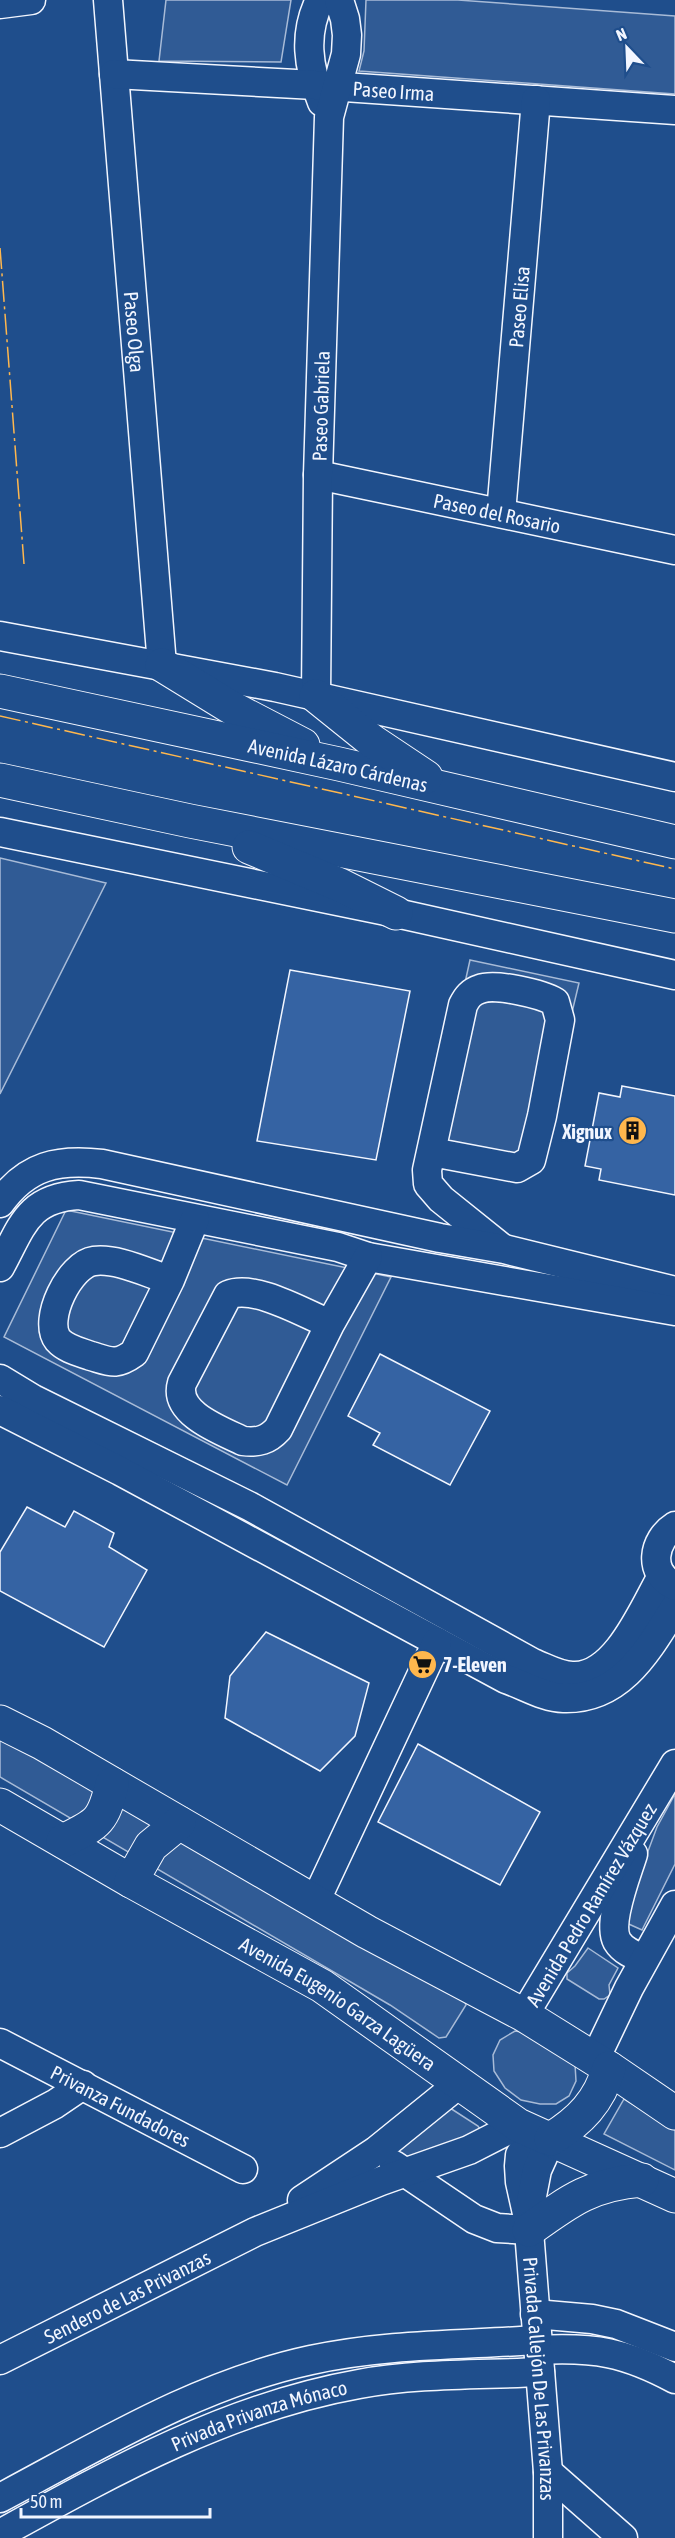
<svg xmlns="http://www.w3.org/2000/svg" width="675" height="2538" font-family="'Asap Condensed',sans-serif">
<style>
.built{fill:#305b95;stroke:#a8bbd7;stroke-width:1.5}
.building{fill:#3563a3;stroke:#f2f6ff;stroke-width:1.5}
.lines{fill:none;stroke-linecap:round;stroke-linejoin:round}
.minor-casing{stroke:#f2f6ff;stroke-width:31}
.major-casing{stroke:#f2f6ff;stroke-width:35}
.highway-casing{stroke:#f2f6ff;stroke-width:35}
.minor{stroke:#1f4e8c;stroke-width:28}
.major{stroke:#1f4e8c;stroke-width:33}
.highway{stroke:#1f4e8c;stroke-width:33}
.power{stroke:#ffb74d;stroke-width:1.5;stroke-dasharray:21 4.5 3 4.5;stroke-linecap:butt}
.labels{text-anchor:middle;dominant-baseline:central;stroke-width:4.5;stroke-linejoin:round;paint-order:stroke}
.street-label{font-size:20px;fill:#f2f6ff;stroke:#1f4e8c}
.poi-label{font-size:20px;font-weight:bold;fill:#f2f6ff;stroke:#1f4e8c;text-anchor:end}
</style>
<rect width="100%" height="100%" fill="#1f4e8c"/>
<g class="built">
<polygon points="166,0 291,0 281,62 159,61"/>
<polygon points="366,0 458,0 675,16 675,94 359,71 364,51"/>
<polygon points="0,858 106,883 0,1094"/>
<polygon points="470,960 579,983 534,1172 426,1159"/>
<polygon points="66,1210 391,1277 287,1485 4,1337"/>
<polygon points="0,1735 464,2000 466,2005 446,2037 439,2038 390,2005 0,1777"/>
<polygon points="675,1794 675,1864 642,1930 622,1921 657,1827"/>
<polygon points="588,1948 618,1968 609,1985 610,1995 604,1999 599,1999 567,1979 567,1973 575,1966"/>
<polygon points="515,2031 536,2034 575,2064 576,2081 569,2096 556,2104 540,2104 521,2100 505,2088 494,2071 493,2055 500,2040"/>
<polygon points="624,2099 675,2130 675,2170 604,2134"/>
<polygon points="450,2108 478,2126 482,2132 402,2159 396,2157 399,2149"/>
</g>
<g class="building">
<polygon points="290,970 410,991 376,1160 257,1141"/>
<polygon points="622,1086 675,1096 675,1195 599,1180 601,1169 585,1166 599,1093 620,1097"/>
<polygon points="380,1354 490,1411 450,1485 373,1445 380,1433 348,1416"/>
<polygon points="27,1507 65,1527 74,1511 114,1533 109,1547 147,1570 104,1647 0,1591 0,1552"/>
<polygon points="266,1632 369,1683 355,1736 320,1771 225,1718 230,1676"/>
<polygon points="418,1744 540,1812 500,1885 378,1822"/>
</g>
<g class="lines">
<defs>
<g id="minor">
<path id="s1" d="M108 0 162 665"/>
<path d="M320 0C303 34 308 67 322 102"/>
<polyline points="0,4 31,0"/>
<path id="s2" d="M114 74 315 85 675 110"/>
<path id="s3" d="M318 475 675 550"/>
<path id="s4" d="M501 513 536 100"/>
<polyline points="0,636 275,687 675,777"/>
<path id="s5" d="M316 696 318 475 329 117 346 54 347 35 345 19 339 0"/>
<polyline points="0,832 396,913 675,975"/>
<path d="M432 1152 517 1168 531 1160 542 1116 560 1020 555 1002C542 994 495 983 480 989 471 992 467 997 463 1005L427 1170 428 1184 441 1199 502 1248"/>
<path d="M0 1203C27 1165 58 1159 102 1164L440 1238 504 1249 675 1291"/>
<path d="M0 1267C22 1227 27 1198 79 1195L338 1247 368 1257 675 1311"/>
<path d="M170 1280C147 1273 118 1258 94 1261 70 1264 42 1320 58 1340 66 1349 80 1352 91 1356 111 1362 116 1366 134 1353L170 1280 195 1219"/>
<path d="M330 1324C303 1313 255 1284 228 1295L182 1383C173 1413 220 1430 243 1441 258 1443 268 1440 278 1429L330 1324 368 1257"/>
<path d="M0 1379 33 1399 251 1507 533 1663C546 1668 559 1676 573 1676 616 1678 644 1607 662 1576"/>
<path d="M0 1410 120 1471 506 1679C524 1685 545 1698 563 1698 621 1700 648 1650 675 1607"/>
<path d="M675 1526C653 1540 647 1573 675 1586"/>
<path d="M633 1854C627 1874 607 1922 617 1941 623 1951 634 1955 644 1959"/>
<polyline points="315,1902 437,1642"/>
<path id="s6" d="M524 2015 675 1764"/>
<path id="s7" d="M0 2043 243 2169"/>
<polyline points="595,2059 629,1988 675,1905"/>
<path id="s8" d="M534 2132 520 2155 519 2166 520 2182 528 2218 548 2472V2538"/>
<polyline points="0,2133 55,2104 83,2085"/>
<polyline points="394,2165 474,2219 497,2228 529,2230"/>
<polyline points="302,2200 376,2151 460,2083"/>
<polyline points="531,2201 537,2170 551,2139"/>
<polyline points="535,2314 592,2319 616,2324 675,2347"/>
<path d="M538 2350C594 2347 625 2352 675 2379"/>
<path id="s9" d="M0 2360 255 2232 381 2181 469 2150 518 2125"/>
<polyline points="548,2472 623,2538"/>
<path d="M0 2498C100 2445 199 2384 311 2360 384 2344 462 2345 537 2340"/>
<path id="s10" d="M0 2534C114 2471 229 2407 359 2384 418 2373 480 2375 540 2372"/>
</g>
<g id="major">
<polyline points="0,1722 42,1743 367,1932 524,2015 609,2068 675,2113"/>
<path id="s11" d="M0 1805 131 1881 322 1986 518 2125 675 2196"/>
<path d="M63 1841C97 1824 103 1823 112 1784"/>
<polyline points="131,1881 151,1846 179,1823"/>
<path d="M551 2139C580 2121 599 2102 609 2068"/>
<path d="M529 2230C569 2201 591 2184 642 2180"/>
</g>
<g id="highway">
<polyline points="162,665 232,708 303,745"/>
<path id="s12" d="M0 691 339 764 675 842"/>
<polyline points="316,696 372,741 426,777"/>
<polyline points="0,780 190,821 675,916"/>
<polyline points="249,847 340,885 396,913"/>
</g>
</defs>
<use href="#minor" class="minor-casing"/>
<use href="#major" class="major-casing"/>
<use href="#highway" class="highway-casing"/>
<use href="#minor" class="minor"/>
<use href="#major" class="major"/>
<use href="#highway" class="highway"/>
<g class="power">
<polyline points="0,248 24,564"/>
<polyline points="0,716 675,869"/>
</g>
</g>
<defs>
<symbol id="building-disc" viewBox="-11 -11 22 22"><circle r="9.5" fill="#ffb74d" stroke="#1f4e8c"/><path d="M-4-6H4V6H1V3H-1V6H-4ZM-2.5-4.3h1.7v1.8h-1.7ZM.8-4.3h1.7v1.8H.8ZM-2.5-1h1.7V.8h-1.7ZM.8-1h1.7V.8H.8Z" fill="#111"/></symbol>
<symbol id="supermarket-disc" viewBox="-11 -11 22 22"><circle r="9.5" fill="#ffb74d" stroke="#1f4e8c"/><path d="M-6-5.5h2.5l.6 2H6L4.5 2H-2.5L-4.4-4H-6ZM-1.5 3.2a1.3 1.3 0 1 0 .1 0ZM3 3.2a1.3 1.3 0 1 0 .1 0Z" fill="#111"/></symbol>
</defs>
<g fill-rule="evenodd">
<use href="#building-disc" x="616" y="1114" width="33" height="33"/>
<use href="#supermarket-disc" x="406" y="1648" width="33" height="33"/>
</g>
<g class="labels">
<g class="street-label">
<text stroke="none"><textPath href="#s2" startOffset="280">Paseo Irma</textPath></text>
<text stroke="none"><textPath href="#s4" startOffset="207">Paseo Elisa</textPath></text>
<text stroke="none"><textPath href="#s1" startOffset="333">Paseo Olga</textPath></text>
<text stroke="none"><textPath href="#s5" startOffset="290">Paseo Gabriela</textPath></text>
<text stroke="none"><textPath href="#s3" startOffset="183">Paseo del Rosario</textPath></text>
<text stroke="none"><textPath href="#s12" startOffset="346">Avenida Lázaro Cárdenas</textPath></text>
<text stroke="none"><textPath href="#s6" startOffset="129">Avenida Pedro Ramírez Vázquez</textPath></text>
<text stroke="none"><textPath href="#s11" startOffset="392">Avenida Eugenio Garza Lagüera</textPath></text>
<text stroke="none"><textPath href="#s7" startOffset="136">Privanza Fundadores</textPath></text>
<text stroke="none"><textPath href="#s9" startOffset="142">Sendero de Las Privanzas</textPath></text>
<text stroke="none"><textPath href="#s8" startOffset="252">Privada Callejón De Las Privanzas</textPath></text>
<text stroke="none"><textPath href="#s10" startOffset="286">Privada Privanza Mónaco</textPath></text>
</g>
<g class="poi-label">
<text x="612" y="1131">Xignux</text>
<text x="443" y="1664" text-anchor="start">7-Eleven</text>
</g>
</g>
<g transform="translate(627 48) rotate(337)" stroke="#1f4e8c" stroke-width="4.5" paint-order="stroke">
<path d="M0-4.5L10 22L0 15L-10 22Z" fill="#f2f6ff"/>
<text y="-9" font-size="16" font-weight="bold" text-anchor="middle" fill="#f2f6ff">N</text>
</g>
<path d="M21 2508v9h189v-9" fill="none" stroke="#f2f6ff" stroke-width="3"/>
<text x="30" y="2508" font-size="18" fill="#f2f6ff" stroke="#1f4e8c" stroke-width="4.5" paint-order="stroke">50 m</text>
</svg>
